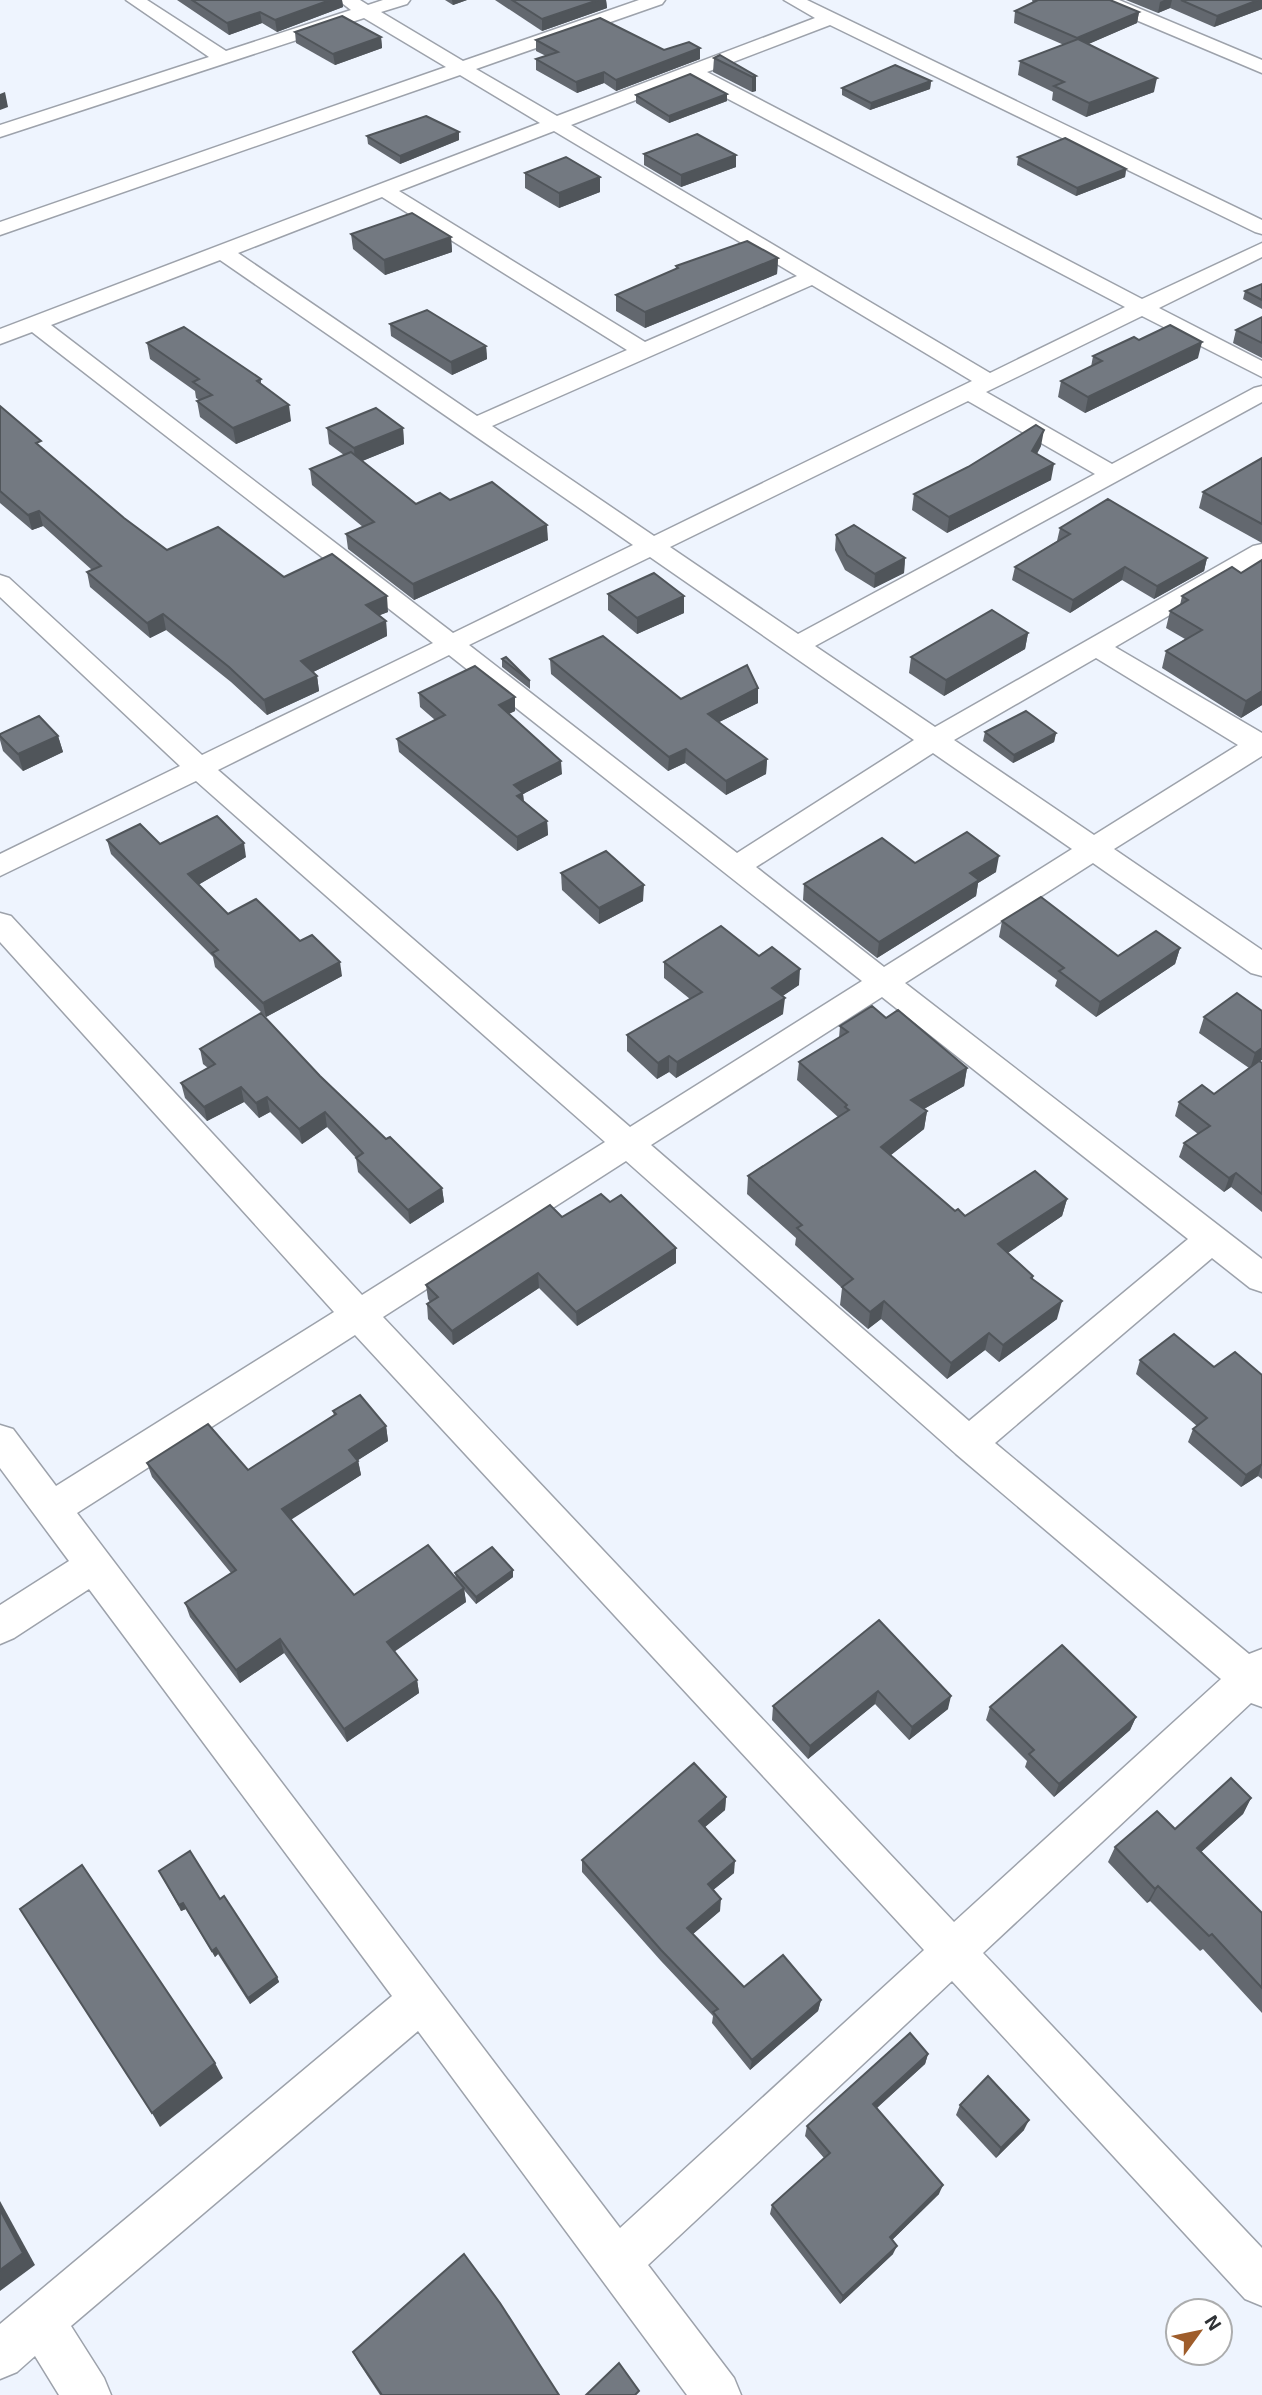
<svg xmlns="http://www.w3.org/2000/svg" width="1262" height="2395" font-family="'Exo 2',sans-serif">
<style>
.lines{fill:none;stroke-linecap:round;stroke-linejoin:round}
.minor-casing{stroke:#9da2ab;stroke-width:3}
.minor{fill:#fff;fill-rule:evenodd}
.wall{fill:#63686f}
.shaded-wall{fill:#50555a}
.building{fill:#737981;stroke:#50555a;stroke-width:2}
</style>
<rect width="100%" height="100%" fill="#eef4fe"/>
<g class="lines">
<defs>
<g id="minor">
<path d="M126 0H147L226 51 351 10 338 0H360L368 5 383 0H410L407 4 381 12 463 61 639 0H665L662 4 476 69 557 116 815 18 784 0H807L1262 220V234L1255 232 830 25 707 72 1142 299 1262 243V257L1159 308 1262 361V377L1142 316 986 392 1112 464 1254 388 1262 386V402L815 646 935 727 1253 546 1262 544V561L1115 647 1262 733V756L1114 849 1262 950V976L1251 973 1093 863 905 983 1262 1259V1292L1250 1288 1212 1258 995 1443 1249 1654 1262 1649V1707L1251 1703 983 1953 1262 2248V2306L1245 2299 952 1981 648 2265 734 2378 741 2395H687L418 2031 71 2326 104 2378 111 2395H59L35 2356 17 2372 0 2379V2324L392 1996 89 1589 14 1638 0 1644V1605L69 1561 0 1468V1425L13 1429 56 1486 334 1312 0 942V913L11 916 362 1295 605 1142 196 781 0 876V854L180 766 0 597V575L9 578 202 755 433 643 32 332 0 344V329L540 123 460 75 0 235V222L446 67 364 18 0 137V125L209 57ZM690 79 1125 307 990 373 571 125ZM554 131 797 276 645 342 399 191ZM382 197 627 350 477 416 238 253ZM220 260 633 545 453 633 51 325ZM812 285 972 381 654 536 492 426ZM968 401 1095 474 798 634 670 547ZM650 557 914 740 737 853 469 645ZM449 655 862 981 630 1127 218 770ZM1096 658 1238 745 1094 835 954 740ZM933 753 1072 849 884 967 756 867ZM882 997 1188 1239 969 1421 651 1145ZM626 1161 956 1454 1221 1679 954 1922 383 1317ZM355 1335 924 1950 620 2228 77 1513Z"/>
<polygon points="1095,0 1119,0 1262,60 1262,73 1098,4"/>
</g>
</defs>
<use href="#minor" class="minor-casing"/>
<use href="#minor" class="minor"/>
</g>
<g class="wall">
<polygon points="177,0 342,0 343,7 277,32 262,23 229,35"/>
<polygon points="445,0 467,0 453,5"/>
<polygon points="495,0 606,0 607,8 542,31"/>
<polygon points="1032,0 1110,0 1139,12 1137,23 1088,44 1154,92 1086,117 1052,100 1053,92 1018,75 1020,61 1064,45 1014,23 1015,11 1033,3"/>
<polygon points="1126,0 1262,0 1262,9 1214,27 1170,8 1158,13"/>
<polygon points="295,32 381,37 382,48 335,65 296,43"/>
<polygon points="536,40 664,50 700,48 700,59 616,91 604,83 577,93 536,70 536,59 546,56 536,51"/>
<polygon points="714,58 756,76 756,91 752,92 713,72"/>
<polygon points="931,81 930,89 870,110 842,95 842,88"/>
<polygon points="727,94 727,101 669,123 636,103 636,95"/>
<polygon points="367,136 459,140 400,164 368,144"/>
<polygon points="644,154 736,155 736,167 681,187 644,165"/>
<polygon points="1018,157 1126,169 1125,177 1076,196 1017,165"/>
<polygon points="525,173 600,177 600,192 559,208 525,188"/>
<polygon points="351,234 451,237 452,252 385,275 353,249"/>
<polygon points="778,258 777,274 645,328 616,311 616,295 676,269 676,266"/>
<polygon points="1262,284 1262,309 1243,299 1245,291"/>
<polygon points="1262,317 1262,358 1233,343 1236,330"/>
<polygon points="390,324 486,346 487,359 452,375 391,336"/>
<polygon points="1139,340 1198,358 1085,413 1058,397 1061,381 1091,367 1093,356"/>
<polygon points="147,343 261,379 261,384 291,421 236,444 200,417 197,401 199,400 196,398 195,391 150,359"/>
<polygon points="0,406 42,448 124,518 167,550 284,577 388,612 379,615 386,621 387,636 313,672 317,676 319,691 267,715 231,682 166,630 150,638 90,587 87,572 92,570 43,526 32,530 0,503"/>
<polygon points="327,428 403,428 404,444 362,461 416,504 450,500 548,540 414,600 348,549 346,534 363,527 312,485 310,469 344,455 329,444"/>
<polygon points="1041,446 1037,454 1051,480 947,533 912,510 914,494"/>
<polygon points="1262,458 1262,543 1199,508 1203,492"/>
<polygon points="1060,528 1207,558 1204,571 1154,599 1122,580 1070,613 1012,580 1015,567 1057,541"/>
<polygon points="836,535 905,558 904,573 874,588 845,570 835,550"/>
<polygon points="1241,573 1262,705 1241,718 1162,668 1166,651 1185,639 1166,628 1170,611 1180,605 1182,596"/>
<polygon points="608,594 684,613 637,634 608,610"/>
<polygon points="1028,633 1025,649 944,696 909,673 911,657"/>
<polygon points="502,659 530,681 530,689 502,667"/>
<polygon points="550,659 681,699 758,703 719,722 767,759 766,774 726,795 685,763 668,771 551,674"/>
<polygon points="419,693 515,711 509,714 562,774 523,794 524,801 547,821 548,835 517,851 399,752 397,739 435,720 420,707"/>
<polygon points="985,732 1056,733 1054,742 1013,763 983,741"/>
<polygon points="0,734 58,736 63,752 23,771 3,751 0,740"/>
<polygon points="107,840 160,844 246,857 198,885 228,914 300,941 342,976 266,1017 215,967 213,957 111,854"/>
<polygon points="915,863 996,872 978,883 976,896 877,958 803,900 804,884"/>
<polygon points="561,873 643,901 599,924 562,890"/>
<polygon points="1002,921 1118,956 1180,948 1175,964 1096,1017 1055,986 1057,980 999,937"/>
<polygon points="759,956 799,985 782,996 783,1014 676,1078 669,1072 657,1079 627,1051 627,1035 690,999 664,978 664,962"/>
<polygon points="1237,993 1260,1062 1262,1063 1262,1212 1231,1187 1224,1192 1179,1157 1184,1143 1198,1134 1175,1116 1179,1102 1214,1094 1249,1068 1199,1033 1204,1017"/>
<polygon points="886,1018 967,1068 964,1086 924,1109 927,1111 924,1129 891,1155 955,1211 965,1216 1067,1199 1062,1216 1008,1253 1033,1276 1033,1279 1057,1319 999,1362 985,1350 947,1379 881,1319 868,1329 840,1305 842,1288 795,1245 796,1238 747,1194 748,1176 838,1117 797,1080 799,1062 839,1038 840,1026"/>
<polygon points="200,1049 320,1076 386,1139 442,1188 444,1202 410,1224 358,1172 356,1158 327,1127 302,1144 270,1112 259,1118 244,1102 207,1121 185,1098 181,1083 208,1068 203,1064"/>
<polygon points="610,1202 676,1248 676,1263 577,1326 539,1288 453,1345 428,1319 427,1304 430,1302 428,1299 426,1285 562,1217"/>
<polygon points="1140,1360 1214,1367 1262,1375 1262,1479 1258,1476 1241,1487 1188,1442 1193,1429 1197,1426 1136,1374"/>
<polygon points="333,1411 386,1426 388,1441 358,1460 361,1475 291,1519 354,1595 456,1578 455,1573 513,1577 476,1604 464,1590 466,1602 394,1652 417,1680 419,1693 347,1742 284,1653 240,1683 190,1617 185,1603 231,1573 152,1477 147,1463 248,1470 334,1416"/>
<polygon points="879,1620 948,1709 909,1740 875,1704 808,1759 772,1720 773,1706"/>
<polygon points="990,1707 1136,1717 1130,1730 1054,1797 1025,1767 1027,1761 986,1720"/>
<polygon points="726,1797 725,1810 705,1827 734,1873 713,1890 720,1911 693,1934 744,1987 821,2000 818,2011 750,2070 712,2023 713,2016 661,1961 582,1872 582,1860"/>
<polygon points="1251,1798 1243,1814 1201,1852 1262,1913 1262,2013 1203,1949 1200,1951 1150,1901 1147,1903 1108,1862 1115,1847 1175,1829"/>
<polygon points="159,1871 220,1899 277,1977 279,1982 250,2004 218,1954 215,1957 186,1909 181,1911"/>
<polygon points="928,2054 925,2064 877,2108 939,2194 892,2240 893,2254 840,2304 770,2214 772,2205 824,2158 805,2136 807,2126"/>
<polygon points="960,2105 1024,2130 996,2158 956,2115"/>
<polygon points="353,2352 559,2395 380,2395 357,2360"/>
</g>
<g class="shaded-wall">
<polygon points="330,0 342,0 343,7 277,32 275,20"/>
<polygon points="452,0 467,0 453,5"/>
<polygon points="598,0 606,0 607,8 542,31 542,19"/>
<polygon points="1164,0 1172,0 1170,8 1158,13 1160,2"/>
<polygon points="1258,0 1262,0 1262,9 1214,27 1217,16"/>
<polygon points="260,12 262,23 229,35 227,23"/>
<polygon points="1139,12 1137,23 1075,50 1077,38"/>
<polygon points="381,37 382,48 335,65 333,54"/>
<polygon points="700,48 700,59 616,91 616,80"/>
<polygon points="604,72 604,83 577,93 576,82"/>
<polygon points="756,76 756,91 752,92 752,77"/>
<polygon points="1157,78 1154,92 1086,117 1089,103"/>
<polygon points="931,81 930,89 870,110 871,103"/>
<polygon points="5,92 8,107 0,110 0,94"/>
<polygon points="727,94 727,101 669,123 669,116"/>
<polygon points="459,132 459,140 400,164 400,156"/>
<polygon points="736,155 736,167 681,187 681,175"/>
<polygon points="1126,169 1125,177 1076,196 1077,188"/>
<polygon points="600,177 600,192 559,208 559,193"/>
<polygon points="451,237 452,252 385,275 384,260"/>
<polygon points="778,258 777,274 645,328 645,312"/>
<polygon points="1202,342 1198,358 1085,413 1088,397"/>
<polygon points="486,346 487,359 452,375 451,362"/>
<polygon points="289,405 291,421 236,444 233,428"/>
<polygon points="403,428 404,444 355,464 354,448"/>
<polygon points="1044,430 1041,446 1029,467 1032,451"/>
<polygon points="1054,464 1051,480 947,533 949,517"/>
<polygon points="39,511 43,526 32,530 28,515"/>
<polygon points="547,525 548,540 414,600 413,584"/>
<polygon points="905,558 904,573 874,588 875,574"/>
<polygon points="1207,558 1204,571 1154,599 1157,586"/>
<polygon points="1125,567 1122,580 1070,613 1073,600"/>
<polygon points="387,596 388,612 368,620 366,605"/>
<polygon points="684,596 684,613 637,634 637,618"/>
<polygon points="163,614 166,630 150,638 147,623"/>
<polygon points="386,621 387,636 303,677 301,661"/>
<polygon points="1028,633 1025,649 944,696 946,680"/>
<polygon points="317,676 319,691 267,715 264,700"/>
<polygon points="758,688 758,703 707,728 708,714"/>
<polygon points="1262,691 1262,705 1241,718 1246,701"/>
<polygon points="515,697 515,711 499,718 499,705"/>
<polygon points="1056,733 1054,742 1013,763 1014,755"/>
<polygon points="58,736 63,752 23,771 18,754"/>
<polygon points="686,749 685,763 668,771 669,757"/>
<polygon points="767,759 766,774 726,795 726,781"/>
<polygon points="561,761 562,774 523,794 524,806 518,809 514,785"/>
<polygon points="547,821 548,835 517,851 517,837"/>
<polygon points="244,843 246,857 191,889 188,874"/>
<polygon points="999,856 996,872 978,883 976,896 877,958 879,942 970,873"/>
<polygon points="644,885 643,901 599,924 599,908"/>
<polygon points="1180,948 1175,964 1096,1017 1100,1002"/>
<polygon points="340,962 342,976 266,1017 263,1003"/>
<polygon points="800,969 799,985 771,1004 772,988"/>
<polygon points="785,998 783,1014 676,1078 677,1062"/>
<polygon points="1262,1048 1262,1060 1250,1069 1255,1053"/>
<polygon points="669,1056 669,1072 657,1079 658,1063"/>
<polygon points="967,1068 964,1086 908,1118 911,1100"/>
<polygon points="241,1087 244,1102 207,1121 204,1107"/>
<polygon points="267,1097 270,1112 259,1118 256,1103"/>
<polygon points="927,1111 924,1129 878,1165 881,1147"/>
<polygon points="325,1112 327,1127 302,1144 299,1129"/>
<polygon points="1236,1173 1231,1187 1224,1192 1229,1178"/>
<polygon points="442,1188 444,1202 410,1224 408,1210"/>
<polygon points="1067,1199 1062,1216 994,1262 998,1244"/>
<polygon points="676,1248 676,1263 577,1326 576,1312"/>
<polygon points="538,1273 539,1288 453,1345 452,1331"/>
<polygon points="884,1301 881,1319 868,1329 870,1312"/>
<polygon points="1062,1301 1057,1319 999,1362 1003,1345"/>
<polygon points="989,1333 985,1350 947,1379 951,1363"/>
<polygon points="386,1426 388,1441 352,1464 349,1450"/>
<polygon points="358,1461 361,1475 286,1523 282,1509"/>
<polygon points="1262,1464 1258,1476 1241,1487 1246,1475"/>
<polygon points="513,1570 513,1577 476,1604 476,1597"/>
<polygon points="464,1588 466,1602 389,1655 387,1642"/>
<polygon points="280,1639 284,1653 240,1683 236,1670"/>
<polygon points="417,1680 419,1693 347,1742 344,1729"/>
<polygon points="878,1691 875,1704 808,1759 810,1746"/>
<polygon points="951,1696 948,1709 909,1740 912,1727"/>
<polygon points="1136,1717 1130,1730 1054,1797 1059,1784"/>
<polygon points="726,1797 725,1810 698,1833 699,1821"/>
<polygon points="1251,1798 1243,1814 1189,1863 1197,1848"/>
<polygon points="735,1861 734,1873 707,1895 708,1884"/>
<polygon points="1158,1886 1150,1901 1147,1903 1155,1889"/>
<polygon points="721,1899 720,1911 687,1939 687,1928"/>
<polygon points="183,1903 186,1909 181,1911 179,1905"/>
<polygon points="216,1948 218,1954 215,1957 212,1951"/>
<polygon points="277,1977 279,1982 250,2004 248,1998"/>
<polygon points="821,2000 818,2011 750,2070 752,2060"/>
<polygon points="928,2054 925,2064 870,2114 873,2104"/>
<polygon points="215,2063 223,2078 160,2127 152,2113"/>
<polygon points="1029,2120 1024,2130 996,2158 1001,2148"/>
<polygon points="943,2185 939,2194 886,2246 890,2237"/>
<polygon points="0,2201 35,2265 0,2291"/>
<polygon points="897,2246 893,2254 840,2304 843,2296"/>
</g>
<g class="building">
<polygon points="192,0 330,0 275,20 260,12 227,23"/>
<polygon points="512,0 598,0 542,19"/>
<polygon points="1038,0 1110,0 1139,12 1077,38 1015,11"/>
<polygon points="1181,0 1258,0 1217,16"/>
<polygon points="342,16 381,37 333,54 295,32"/>
<polygon points="600,18 664,50 689,42 700,48 616,80 604,72 576,82 536,59 558,52 536,40"/>
<polygon points="1078,39 1157,78 1089,103 1054,86 1064,82 1020,61"/>
<polygon points="720,55 756,76 752,77 714,58"/>
<polygon points="895,65 931,81 871,103 842,88"/>
<polygon points="690,74 727,94 669,116 636,95"/>
<polygon points="426,116 459,132 400,156 367,136"/>
<polygon points="697,134 736,155 681,175 644,154"/>
<polygon points="1065,138 1126,169 1077,188 1018,157"/>
<polygon points="566,157 600,177 559,193 525,173"/>
<polygon points="412,213 451,237 384,260 351,234"/>
<polygon points="747,241 778,258 645,312 616,295 678,268 676,266"/>
<polygon points="1262,284 1262,300 1245,291"/>
<polygon points="427,310 486,346 451,362 390,324"/>
<polygon points="1262,317 1262,343 1236,330"/>
<polygon points="1170,325 1202,342 1088,397 1061,381 1102,361 1093,356 1134,337 1139,340"/>
<polygon points="184,327 261,379 257,381 289,405 233,428 197,401 212,395 193,382 199,379 147,343"/>
<polygon points="0,406 41,441 36,443 124,518 167,550 218,527 284,577 332,554 387,596 366,605 386,621 301,661 317,676 264,700 229,667 163,614 147,623 87,572 101,566 39,511 28,515 0,491"/>
<polygon points="376,408 403,428 354,448 327,428"/>
<polygon points="1036,425 1044,430 1032,451 1054,464 949,517 914,494 968,467"/>
<polygon points="351,452 416,504 440,493 450,500 492,482 547,525 413,584 346,534 374,522 310,469"/>
<polygon points="1262,458 1262,524 1203,492"/>
<polygon points="1108,499 1207,558 1157,586 1125,567 1073,600 1015,567 1070,534 1060,528"/>
<polygon points="854,525 905,558 875,574 847,555 836,535"/>
<polygon points="1262,560 1262,691 1246,701 1166,651 1202,630 1170,611 1188,600 1182,596 1232,567 1241,573"/>
<polygon points="654,573 684,596 637,618 608,594"/>
<polygon points="992,610 1028,633 946,680 911,657"/>
<polygon points="603,636 681,699 747,665 758,688 708,714 767,759 726,781 686,749 669,757 550,659"/>
<polygon points="506,657 530,681 502,659"/>
<polygon points="475,666 515,697 499,705 561,761 514,785 523,793 517,796 547,821 517,837 397,739 445,715 419,693"/>
<polygon points="1026,711 1056,733 1014,755 985,732"/>
<polygon points="39,716 58,736 18,754 0,736 0,734"/>
<polygon points="217,816 244,843 188,874 228,914 256,899 300,941 312,935 340,962 263,1003 212,953 218,950 107,840 140,824 160,844"/>
<polygon points="967,832 999,856 970,873 979,880 879,942 804,884 882,838 915,863"/>
<polygon points="606,851 644,885 599,908 561,873"/>
<polygon points="1041,897 1118,956 1156,931 1180,948 1100,1002 1059,971 1064,968 1002,921"/>
<polygon points="721,926 759,956 772,947 800,969 772,988 785,998 677,1062 669,1056 658,1063 627,1035 702,992 664,962"/>
<polygon points="1237,993 1262,1011 1262,1048 1255,1053 1204,1017"/>
<polygon points="872,1006 886,1018 898,1010 967,1068 911,1100 927,1111 881,1147 955,1211 958,1209 965,1216 1035,1171 1067,1199 998,1244 1033,1276 1031,1278 1062,1301 1003,1345 989,1333 951,1363 884,1301 870,1312 842,1287 853,1279 797,1228 802,1225 748,1176 849,1110 845,1107 847,1105 799,1062 848,1032 840,1026"/>
<polygon points="261,1013 320,1076 386,1139 390,1137 442,1188 408,1210 356,1158 363,1153 325,1112 299,1129 267,1097 256,1103 241,1087 204,1107 181,1083 215,1064 200,1049"/>
<polygon points="1259,1061 1262,1063 1262,1194 1236,1173 1229,1178 1184,1143 1210,1126 1179,1102 1202,1085 1214,1094"/>
<polygon points="601,1194 610,1202 621,1195 676,1248 576,1312 538,1273 452,1331 427,1304 438,1297 426,1285 550,1205 562,1217"/>
<polygon points="1174,1334 1214,1367 1235,1352 1262,1375 1262,1464 1246,1475 1193,1429 1207,1418 1140,1360"/>
<polygon points="360,1395 386,1426 349,1450 358,1461 282,1509 354,1595 428,1545 464,1588 387,1642 417,1680 344,1729 280,1639 236,1670 185,1603 236,1570 147,1463 208,1424 248,1470 336,1414 333,1411"/>
<polygon points="492,1547 513,1570 476,1597 455,1573"/>
<polygon points="879,1620 951,1696 912,1727 878,1691 810,1746 773,1706"/>
<polygon points="1062,1645 1136,1717 1059,1784 1029,1754 1034,1750 990,1707"/>
<polygon points="694,1763 726,1797 699,1821 735,1861 708,1884 721,1899 687,1928 744,1987 783,1955 821,2000 752,2060 713,2012 718,2009 661,1950 582,1860"/>
<polygon points="1231,1778 1251,1798 1197,1848 1262,1913 1262,1988 1212,1934 1209,1936 1158,1886 1155,1889 1115,1847 1157,1811 1175,1829"/>
<polygon points="190,1851 220,1899 224,1896 277,1977 248,1998 216,1948 212,1951 183,1903 179,1905 159,1871"/>
<polygon points="82,1865 215,2063 152,2113 20,1909"/>
<polygon points="910,2033 928,2054 873,2104 943,2185 890,2237 897,2246 843,2296 772,2205 830,2153 807,2126"/>
<polygon points="988,2076 1029,2120 1001,2148 960,2105"/>
<polygon points="0,2210 23,2253 0,2270"/>
<polygon points="464,2254 500,2303 559,2395 382,2395 353,2352"/>
<polygon points="619,2363 639,2391 635,2395 586,2395"/>
</g>
<g transform="translate(1199 2332) rotate(57)"><circle r="33" fill="#ffffff" stroke="#acadae" stroke-width="2"/>
<path d="M0-5L12 26L0 18L-12 26Z" fill="#9f5d2b"/>
<text y="-10" font-size="19" font-weight="bold" text-anchor="middle" fill="#2f3235">N</text>
</g>
</svg>
